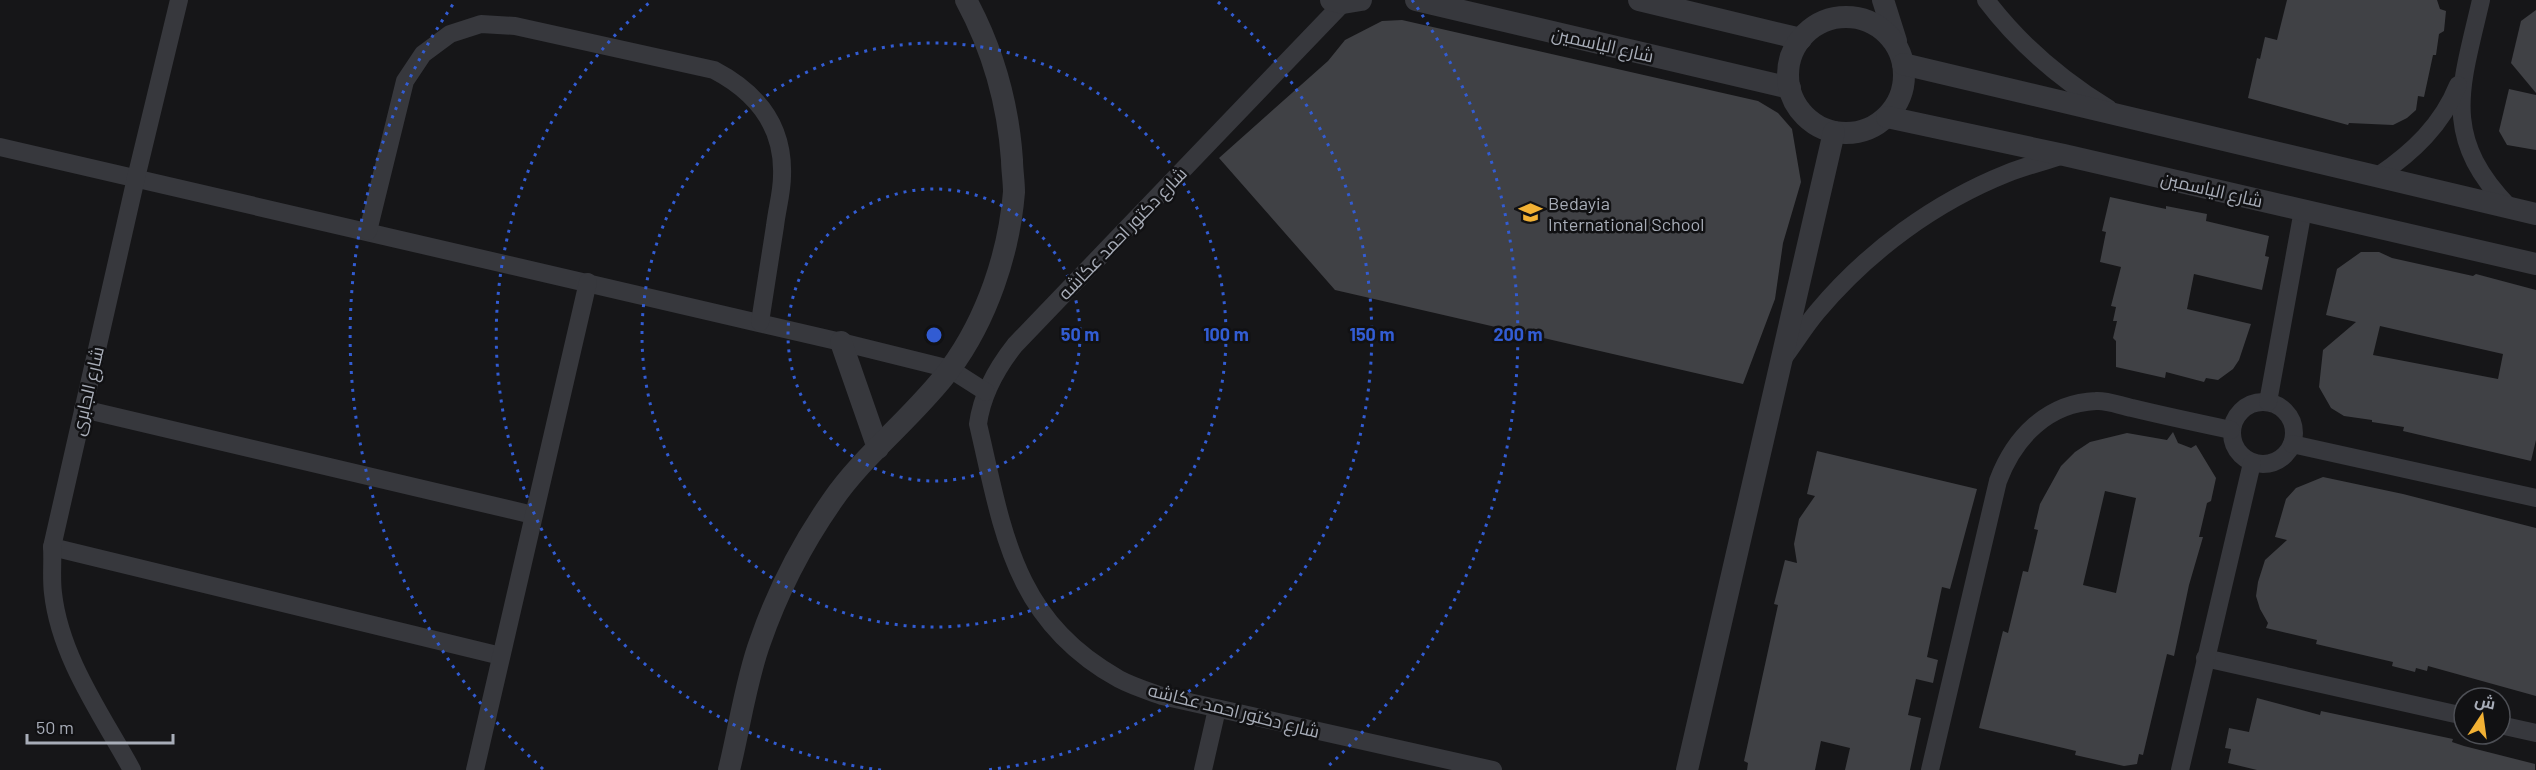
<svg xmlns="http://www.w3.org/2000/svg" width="2536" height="770" font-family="Barlow,Cairo,sans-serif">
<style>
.building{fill:#404145;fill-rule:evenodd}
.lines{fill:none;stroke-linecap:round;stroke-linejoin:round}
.minor{stroke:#37383d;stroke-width:18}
.tertiary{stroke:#37383d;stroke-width:22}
.ring{fill:none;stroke:#325cd3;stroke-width:3;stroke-dasharray:3 6}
.labels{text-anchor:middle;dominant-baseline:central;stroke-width:5;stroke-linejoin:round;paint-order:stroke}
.street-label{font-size:18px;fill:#a8adb8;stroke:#111113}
.poi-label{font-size:18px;fill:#a8adb8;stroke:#111113;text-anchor:start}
.centre{fill:#325cd3;stroke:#111113;stroke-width:3}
.ring-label{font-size:18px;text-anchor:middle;font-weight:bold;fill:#325cd3;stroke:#111113;stroke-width:5;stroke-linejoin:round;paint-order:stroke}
</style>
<rect width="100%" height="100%" fill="#161618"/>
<g class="building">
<polygon points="2287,0 2437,0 2440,9 2446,11 2444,31 2439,34 2436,55 2433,55 2424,97 2418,96 2416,110 2407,118 2393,125 2349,123 2348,125 2248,98 2257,58 2260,59 2265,37 2277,40"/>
<polygon points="2536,10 2536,93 2511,63 2521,21"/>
<polygon points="1402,20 1758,101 1778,113 1792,129 1801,182 1783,243 1775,299 1743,384 1335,290 1219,158 1328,61 1345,40 1382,21"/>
<polygon points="2509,89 2536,95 2536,150 2507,145 2499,131"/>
<polygon points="2110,197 2166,209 2166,206 2207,214 2206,221 2269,236 2265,256 2269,257 2262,290 2194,274 2187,309 2251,324 2239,360 2233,369 2218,380 2206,378 2204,382 2166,372 2165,378 2116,367 2116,341 2113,338 2117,321 2113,321 2116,307 2111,306 2121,267 2100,262 2106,232 2102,231"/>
<path d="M2361 252H2379L2392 258 2473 276 2476 274 2536 290V440L2531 461 2403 431 2404 427 2372 422V420L2344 416 2331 408 2319 387 2323 350 2356 322 2326 315 2337 269ZM2380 326 2503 354 2498 379 2373 355Z"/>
<path d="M2173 432 2178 443 2191 448 2196 445 2216 478 2211 501 2207 503 2199 537H2203L2189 585 2174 656 2167 654 2143 755 2139 754 2137 764 2124 766 2075 755 2076 751 1979 728 2003 631 2008 633 2023 571 2028 572 2038 530 2034 529 2040 504 2061 466 2075 452 2090 442 2127 433 2167 440ZM2105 491 2136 498 2116 593 2083 585Z"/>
<polygon points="1817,451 1977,489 1950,589 1942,587 1927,657 1938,660 1933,683 1916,679 1908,715 1921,718 1910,770 1845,770 1850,748 1821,741 1815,770 1747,770 1748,763 1744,761 1778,605 1774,604 1785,560 1797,563 1794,544 1799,519 1815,496 1807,494"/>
<polygon points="2323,477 2403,494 2536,528 2536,696 2428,666 2427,671 2416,668 2415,672 2392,666 2393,662 2316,644 2317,640 2266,628 2268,623 2260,609 2256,596 2258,582 2265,560 2287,540 2275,537 2286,499 2296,488"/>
<polygon points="2257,698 2320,715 2321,711 2453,739 2452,742 2464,746 2535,764 2535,770 2257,770 2228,763 2231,749 2225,748 2229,728 2249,732"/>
</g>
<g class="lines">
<g class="minor">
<path d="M1986 0C2020 45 2060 79 2109 109"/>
<path d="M2481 0C2461 87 2440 136 2509 207"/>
<path d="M1343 3 1015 345C996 369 982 394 978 424 1003 531 1013 620 1119 679 1132 686 1148 691 1162 696L1493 770"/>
<polyline points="0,147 841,342 950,369 986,392"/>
<path d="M2378 176C2413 152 2442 125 2458 85"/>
<path d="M368 231 405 81 423 54 450 34 481 24 515 26 714 70C756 92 784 125 782 176 782 192 777 209 775 226 770 258 765 290 760 322"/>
<path d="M1785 356C1796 341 1806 325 1817 312 1868 251 1935 202 2008 173 2026 166 2045 161 2064 155"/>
<circle cx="2263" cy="433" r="31"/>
<polyline points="2268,402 2303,210"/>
<polyline points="83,409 533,515"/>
<polyline points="2292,444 2536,498"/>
<polyline points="52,547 501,656"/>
<polyline points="2205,658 2464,716"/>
<polyline points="2500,725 2536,733"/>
<path d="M132 770C102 715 60 657 53 593 51 578 53 562 52 547L136 178 179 0"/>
<polyline points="475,770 588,282"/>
<polyline points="1203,770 1217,709"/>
<path d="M1930 770 1998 481C2014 438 2047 403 2096 401 2107 400 2121 406 2132 408 2165 416 2198 423 2231 430"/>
<polyline points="2180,770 2252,463"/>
</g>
<g class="tertiary">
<polyline points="1331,0 1343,3 1361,0"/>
<polyline points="1416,0 1790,88"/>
<polyline points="1639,0 1801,39"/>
<polyline points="1883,0 1896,41"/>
<circle cx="1846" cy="75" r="58"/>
<polyline points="1903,64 2536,214"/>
<polyline points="1887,117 2064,155 2536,264"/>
<polyline points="841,342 878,448"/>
<path d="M729 770C739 730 746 680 760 642 777 593 802 544 832 501 864 454 916 415 950 369 987 319 1009 253 1014 192 1014 181 1012 170 1012 160 1008 103 993 50 966 0"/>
<polyline points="1687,770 1834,132"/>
</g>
</g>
<g class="ring">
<circle cx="934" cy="335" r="146"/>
<circle cx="934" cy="335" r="292"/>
<path d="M881 770A438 438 0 0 1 650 2M1218 2A438 438 0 0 1 987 770"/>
<path d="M543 769A584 584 0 0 1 456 0M1412 0A584 584 0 0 1 1325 769"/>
</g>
<defs>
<symbol id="school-bare" viewBox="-9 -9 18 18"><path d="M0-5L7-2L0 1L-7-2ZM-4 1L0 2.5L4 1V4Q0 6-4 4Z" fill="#f2b134" stroke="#111113" stroke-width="2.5" paint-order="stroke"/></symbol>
</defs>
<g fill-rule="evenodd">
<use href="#school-bare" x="1514" y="196" width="33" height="33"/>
</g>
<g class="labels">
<g class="street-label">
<text transform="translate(1603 44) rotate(13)">شارع الياسمين</text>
<text transform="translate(2212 189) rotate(13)">شارع الياسمين</text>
<text transform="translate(1122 233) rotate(-46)">شارع دكتور احمد عكاشه</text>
<text transform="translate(87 391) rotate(-77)">شارع الجابرى</text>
<text transform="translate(1234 710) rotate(14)">شارع دكتور احمد عكاشه</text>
</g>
<g class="poi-label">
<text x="1548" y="203">Bedayia<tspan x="1548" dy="21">International School</tspan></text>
</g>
</g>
<circle cx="934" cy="335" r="9" class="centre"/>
<g class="ring-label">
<text x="1080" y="341">50 m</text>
<text x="1226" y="341">100 m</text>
<text x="1372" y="341">150 m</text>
<text x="1518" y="341">200 m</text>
</g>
<g transform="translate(2482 716) rotate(13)"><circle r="28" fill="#111113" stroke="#4d4f55" stroke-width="1.5"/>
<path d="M0-4.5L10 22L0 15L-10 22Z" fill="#f2b134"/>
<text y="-9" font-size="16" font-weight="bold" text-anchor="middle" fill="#a8adb8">ش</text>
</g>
<path d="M27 734v9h146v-9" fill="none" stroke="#a8adb8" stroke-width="3"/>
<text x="36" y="734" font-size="18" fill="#a8adb8" stroke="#111113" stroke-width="4.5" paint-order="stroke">50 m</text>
</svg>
